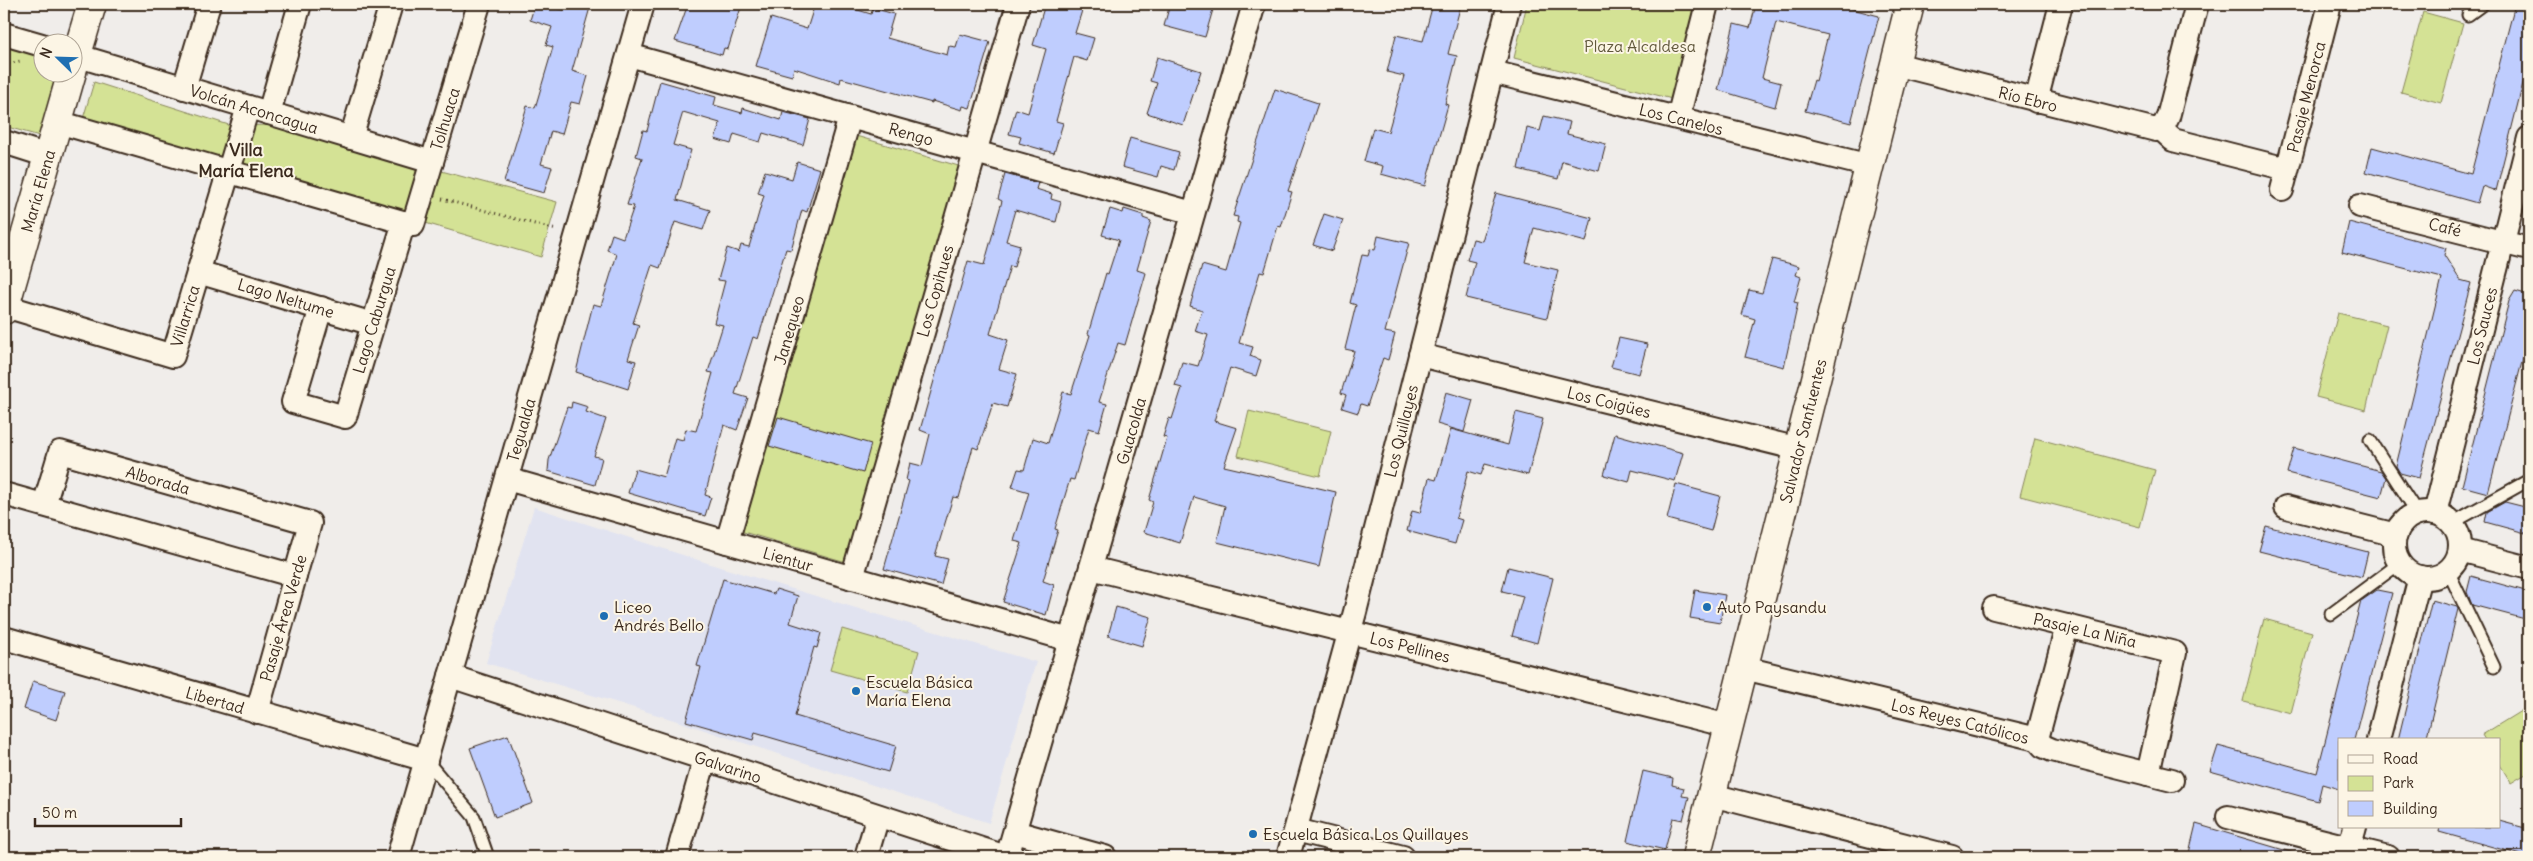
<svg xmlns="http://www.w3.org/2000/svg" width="2533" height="861" font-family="Delius,sans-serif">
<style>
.built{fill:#e1e3f0}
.green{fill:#d4e295;stroke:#88865a}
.building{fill:#bfcdfe;stroke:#3b2a1e}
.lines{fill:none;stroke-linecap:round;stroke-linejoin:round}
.service-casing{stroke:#3b2a1e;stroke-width:15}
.minor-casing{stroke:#3b2a1e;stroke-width:26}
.tertiary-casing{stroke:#3b2a1e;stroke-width:31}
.path{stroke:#3b2a1e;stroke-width:3;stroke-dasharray:1 4;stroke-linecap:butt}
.service{stroke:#fcf5e5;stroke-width:11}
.minor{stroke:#fcf5e5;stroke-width:22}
.tertiary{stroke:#fcf5e5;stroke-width:28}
.poi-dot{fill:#1f6fb2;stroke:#fcf5e5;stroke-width:2}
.labels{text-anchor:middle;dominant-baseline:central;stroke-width:4;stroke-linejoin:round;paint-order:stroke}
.park-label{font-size:16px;fill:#61583c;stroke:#fcf5e5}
.street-label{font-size:16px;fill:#3b2a1e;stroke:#fcf5e5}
.poi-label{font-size:16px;fill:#3b2a1e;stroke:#fcf5e5;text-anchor:start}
.neighbourhood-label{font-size:18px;font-weight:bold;fill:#3b2a1e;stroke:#fcf5e5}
</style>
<rect width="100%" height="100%" fill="#f0edea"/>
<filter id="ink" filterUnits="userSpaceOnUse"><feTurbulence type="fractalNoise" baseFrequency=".02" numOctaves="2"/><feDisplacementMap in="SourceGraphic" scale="10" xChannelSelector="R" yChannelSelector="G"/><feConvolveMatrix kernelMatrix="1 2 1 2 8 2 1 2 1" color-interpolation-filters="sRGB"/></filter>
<g filter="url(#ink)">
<polygon class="built" points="534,507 723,568 1036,662 989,823 674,720 486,663"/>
<g class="green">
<polygon points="1527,4 1696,4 1672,99 1514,58"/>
<polygon points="2423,12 2463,23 2441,103 2401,92"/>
<polygon points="4,41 42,52 42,72 69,73 50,139 4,126"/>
<polygon points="94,82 232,126 270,125 557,202 541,257 82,122"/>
<polygon points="856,136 962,167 846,562 740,531"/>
<polygon points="2338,313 2387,325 2366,410 2316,397"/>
<polygon points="1249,411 1331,431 1320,476 1238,456"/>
<polygon points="2035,438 2155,470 2140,527 2020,496"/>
<polygon points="2264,619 2312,632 2291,713 2243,701"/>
<polygon points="842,629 919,651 907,692 830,670"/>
<polygon points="2529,706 2529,772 2511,783 2499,763 2499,740 2485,740 2482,735"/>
</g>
<g class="building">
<polygon points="535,4 564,10 566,4 591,4 572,71 588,76 580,104 571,102 562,134 551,131 541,164 552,167 544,193 504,182 527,106 535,108 553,47 546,45 552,27 530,20"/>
<polygon points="688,4 742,4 728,49 724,48 722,55 675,41"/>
<polygon points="815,4 838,4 871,14 873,8 894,14 887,38 947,55 949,46 956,47 960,34 990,42 970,108 963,106 962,110 932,101 932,103 841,78 840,83 794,68 792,76 756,66 771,18 807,29"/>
<polygon points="1045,4 1084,4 1075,33 1094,38 1087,61 1074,57 1056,121 1063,123 1054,153 1019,143 1021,137 1009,134 1016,109 1028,113 1046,49 1033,45"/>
<polygon points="1170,4 1205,4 1214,6 1205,37 1164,26"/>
<polygon points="1433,4 1461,4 1448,54 1457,56 1445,104 1448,105 1425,186 1381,174 1383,166 1364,161 1373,128 1388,132 1404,76 1387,72 1396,35 1423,41"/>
<polygon points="1756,4 1833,4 1879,16 1851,123 1805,111 1814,80 1816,81 1828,35 1776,22 1762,78 1781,83 1775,107 1718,90 1734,24 1750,28"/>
<polygon points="2515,4 2529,4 2529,59 2496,191 2482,186 2477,203 2366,172 2372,147 2471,174"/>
<polygon points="1157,57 1201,71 1183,125 1147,113 1157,83 1150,81"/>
<polygon points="660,81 716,97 714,105 742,113 743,108 781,120 783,112 810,119 803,145 763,133 760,142 734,134 731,144 715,139 720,123 683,112 673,145 691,150 677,200 710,210 703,230 675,222 660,268 652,265 633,323 639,325 628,359 636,361 628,389 576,372 593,304 601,306 617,254 607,250 612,234 623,238 634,206 627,205 642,158 636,156 643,130 647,131"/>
<polygon points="1275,89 1318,103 1288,191 1292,192 1281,227 1278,226 1264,273 1260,272 1239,343 1253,347 1250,356 1261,360 1256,376 1230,368 1214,421 1237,428 1224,466 1336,492 1319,567 1217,542 1225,506 1194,497 1180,543 1144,532 1153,502 1149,500 1167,438 1163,437 1169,418 1172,419 1182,388 1175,386 1182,362 1198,366 1208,335 1195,331 1202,310 1190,306 1202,265 1226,272 1240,223 1237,222 1238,217 1233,216"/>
<polygon points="1544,116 1570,122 1567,134 1606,144 1599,171 1562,161 1558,179 1518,169 1527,128 1540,131"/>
<polygon points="1130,138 1179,152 1174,170 1161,166 1158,177 1122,167"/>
<polygon points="797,162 820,169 807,212 802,210 791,250 786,249 758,339 753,337 735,394 748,398 737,430 724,425 705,495 711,497 705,516 628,493 635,469 664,477 675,438 683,440 686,429 696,431 713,373 708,372 723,325 714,323 725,281 718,280 727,248 739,252 741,245 749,247 764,195 758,193 765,171 792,179"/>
<polygon points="1005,174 1038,183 1036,189 1052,194 1051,199 1061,202 1056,222 1015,210 1006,241 1020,245 1014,267 1010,266 990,334 1008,340 999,369 1017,374 1007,407 993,403 978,449 973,447 959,498 953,497 935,556 948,559 941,585 884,569 909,481 906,480 910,463 922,466 930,434 920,430 968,261 984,265 1002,201 998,199"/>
<polygon points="1496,193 1592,218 1586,242 1534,228 1525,262 1558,270 1547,318 1466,298 1475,262 1467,260 1473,239 1482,241"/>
<polygon points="1110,209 1123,213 1124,209 1143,215 1143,218 1151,221 1137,270 1146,273 1125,345 1118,343 1099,402 1107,404 1099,431 1089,428 1074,480 1070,479 1055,529 1058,530 1043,581 1054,585 1046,615 1003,602 1022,543 1014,541 1029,492 1012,487 1018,469 1024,470 1033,438 1048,443 1063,392 1071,394 1090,335 1088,334 1106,273 1108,274 1119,240 1102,235"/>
<polygon points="1324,214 1343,220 1332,251 1313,245"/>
<polygon points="2349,222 2446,248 2444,255 2460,280 2471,283 2419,478 2400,473 2396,466 2442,278 2342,252"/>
<polygon points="1378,236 1409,243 1385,332 1395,334 1388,360 1383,358 1367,406 1361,404 1358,413 1342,408 1346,395 1341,393 1354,351 1345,349 1356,305 1350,303 1362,255 1368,256 1370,249 1375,250"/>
<polygon points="1772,259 1799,266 1796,275 1801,277 1794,302 1798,303 1784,367 1745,357 1755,319 1742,315 1749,290 1762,293"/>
<polygon points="2515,291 2529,295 2529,335 2488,493 2462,486 2509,301"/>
<polygon points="1619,338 1647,344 1639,374 1611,367"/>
<polygon points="1446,392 1473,400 1464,432 1437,424"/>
<polygon points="572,402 588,407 586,412 606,419 594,456 602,458 595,485 548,471 549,460 567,407 571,408"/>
<polygon points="1516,412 1543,419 1528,475 1485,464 1481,475 1468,471 1456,518 1462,520 1455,544 1407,531 1412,511 1420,513 1429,478 1436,480 1451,429 1508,445"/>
<polygon points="778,417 871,444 863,473 769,446"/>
<polygon points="1615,434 1683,453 1675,481 1632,470 1629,482 1604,475"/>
<polygon points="2294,448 2381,471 2386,478 2381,497 2287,473"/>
<polygon points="1676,484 1720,496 1711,531 1667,519"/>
<polygon points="2505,502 2529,508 2529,534 2485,522 2487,512"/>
<polygon points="2266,526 2368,552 2362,577 2259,551"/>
<polygon points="1508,567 1553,578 1537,643 1512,636 1523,596 1502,591"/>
<polygon points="2471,576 2529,592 2529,620 2472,605 2467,592"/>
<polygon points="723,579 774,594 776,589 798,596 790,623 821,633 817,648 814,647 795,716 896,746 888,772 755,733 753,740 686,721 701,667 697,666"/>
<polygon points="1695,590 1725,595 1720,623 1690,618"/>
<polygon points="2377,590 2392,593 2354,740 2339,740 2339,789 2322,784 2318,801 2210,771 2218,746 2317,773 2361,601"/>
<polygon points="2432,600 2457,607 2458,609 2426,740 2398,740"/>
<polygon points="1116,607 1151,617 1142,646 1108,636"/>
<polygon points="33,681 65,691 56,720 24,709"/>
<polygon points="508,735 533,803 495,817 470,748"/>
<polygon points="1643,771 1673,778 1672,785 1684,788 1682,796 1689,797 1683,820 1673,818 1665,850 1627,841"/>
<polygon points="2499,821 2529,829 2529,857 2439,832 2440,827 2499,827"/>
<polygon points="2196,824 2294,853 2294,857 2188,857"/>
</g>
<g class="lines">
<defs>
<g id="service">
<polyline points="2468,15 2483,4"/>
<polyline points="2370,440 2418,514"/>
<polyline points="2452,523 2529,480"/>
<polyline points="2448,571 2494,667"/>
<polyline points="2331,614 2400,563"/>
<polyline points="426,760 474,817 488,857"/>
</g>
<g id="minor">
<polyline points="4,34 42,45"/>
<polyline points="72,54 432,162"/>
<polyline points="629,55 1193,213"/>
<polyline points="1895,64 2156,130 2164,125 2168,117 2197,4"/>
<polyline points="1492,72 1870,166"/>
<polyline points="184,88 209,4"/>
<polyline points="2036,101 2061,4"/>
<polyline points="269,113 300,4"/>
<polyline points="1678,118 1707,4"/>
<polyline points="58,122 413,225 479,4"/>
<polyline points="2160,128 2173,140 2287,169"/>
<polyline points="351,138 391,4"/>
<polyline points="4,142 48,156"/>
<polyline points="2282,190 2330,4"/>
<polyline points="2360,206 2529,249"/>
<polyline points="198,272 373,324"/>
<polyline points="5,306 173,356 248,107"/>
<polyline points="321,308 293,402 345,417 404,222"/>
<polyline points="1420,355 1799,449"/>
<polyline points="507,479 1070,640"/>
<polyline points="4,494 295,576"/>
<polyline points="44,505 60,452 310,523 257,712"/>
<polyline points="2286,507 2396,535"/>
<circle cx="2427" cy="545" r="33"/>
<polyline points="2435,513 2529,138"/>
<polyline points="727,542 850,117"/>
<polyline points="2460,550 2529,568"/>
<polyline points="1091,568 1729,726"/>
<polyline points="852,578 1018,4"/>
<polyline points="1994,608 2175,653 2148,774"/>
<polyline points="4,638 426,760"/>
<polyline points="1744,668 2037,739 2043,746 2052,750 2172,780"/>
<polyline points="450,676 1006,857"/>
<polyline points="2037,739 2067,626"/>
<polyline points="2378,740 2420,577"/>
<polyline points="1712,795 1952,857"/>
<polyline points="2228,817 2388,857"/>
<polyline points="1296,830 1403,857"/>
<polyline points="1015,832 1105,857"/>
<polyline points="398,857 643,4"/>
<polyline points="677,857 705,759"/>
<polyline points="866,857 878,816"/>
<polyline points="1007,857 1254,4"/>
<polyline points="1288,857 1355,612 1509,4"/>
<polyline points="2347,857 2355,827"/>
</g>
<g id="tertiary">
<polyline points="72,71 92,4"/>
<polyline points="4,310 72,72"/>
<polyline points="1696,857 1910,4"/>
</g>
</defs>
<use href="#service" class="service-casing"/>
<use href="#minor" class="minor-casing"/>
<use href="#tertiary" class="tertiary-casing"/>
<g class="path">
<polyline points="4,65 20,61"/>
<polyline points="442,199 557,230"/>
</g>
<use href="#service" class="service"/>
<use href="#minor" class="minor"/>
<use href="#tertiary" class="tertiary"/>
</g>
</g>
<g class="poi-dot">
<circle cx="1707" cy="607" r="5"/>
<circle cx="604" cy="616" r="5"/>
<circle cx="856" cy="691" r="5"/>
<circle cx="1253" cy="834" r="5"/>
</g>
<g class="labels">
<g class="park-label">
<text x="1640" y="46">Plaza Alcaldesa</text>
</g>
<g class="street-label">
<text transform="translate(2306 97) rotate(-76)">Pasaje Menorca</text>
<text transform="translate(2028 99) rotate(14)">Río Ebro</text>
<text transform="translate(254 109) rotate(17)">Volcán Aconcagua</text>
<text transform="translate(445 119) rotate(-73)">Tolhuaca</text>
<text transform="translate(1681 119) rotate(14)">Los Canelos</text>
<text transform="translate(911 134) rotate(16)">Rengo</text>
<text transform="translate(38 191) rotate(-74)">María Elena</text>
<text transform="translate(2445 227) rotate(14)">Café</text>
<text transform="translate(935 291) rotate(-74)">Los Copihues</text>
<text transform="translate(286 298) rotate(17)">Lago Neltume</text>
<text transform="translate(185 316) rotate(-73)">Villarrica</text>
<text transform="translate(374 320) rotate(-73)">Lago Caburgua</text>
<text transform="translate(2482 326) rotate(-76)">Los Sauces</text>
<text transform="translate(789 330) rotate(-74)">Janequeo</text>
<text transform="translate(1609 402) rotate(14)">Los Coigües</text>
<text transform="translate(521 430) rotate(-74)">Tegualda</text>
<text transform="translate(1131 431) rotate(-74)">Guacolda</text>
<text transform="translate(1401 431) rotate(-76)">Los Quillayes</text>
<text transform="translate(1803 431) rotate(-76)">Salvador Sanfuentes</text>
<text transform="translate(158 480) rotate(16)">Alborada</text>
<text transform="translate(788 559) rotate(16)">Lientur</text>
<text transform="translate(283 618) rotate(-74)">Pasaje Área Verde</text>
<text transform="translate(2085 630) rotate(13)">Pasaje La Niña</text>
<text transform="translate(1410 647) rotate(14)">Los Pellines</text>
<text transform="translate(215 700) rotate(16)">Libertad</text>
<text transform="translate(1960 721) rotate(14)">Los Reyes Católicos</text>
<text transform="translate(728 767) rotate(18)">Galvarino</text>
</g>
<g class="poi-label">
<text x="614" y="607">Liceo<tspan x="614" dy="18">Andrés Bello</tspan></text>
<text x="1717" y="607">Auto Paysandu</text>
<text x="866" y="682">Escuela Básica<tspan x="866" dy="18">María Elena</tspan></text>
<text x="1263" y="834">Escuela Básica Los Quillayes</text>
</g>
<g class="neighbourhood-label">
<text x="246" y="149">Villa<tspan x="246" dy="21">María Elena</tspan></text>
</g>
</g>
<rect width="2533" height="861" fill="none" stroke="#fcf5e5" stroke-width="20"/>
<rect x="10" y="10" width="2513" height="841" fill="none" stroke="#3b2a1e" stroke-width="2" filter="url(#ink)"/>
<rect x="2338" y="738" width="162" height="90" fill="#fcf5e5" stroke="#afa495"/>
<rect x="2348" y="755" width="25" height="8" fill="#fcf5e5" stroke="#afa495"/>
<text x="2383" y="764" font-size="15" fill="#3b2a1e">Road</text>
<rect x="2348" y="776" width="25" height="15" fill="#d4e295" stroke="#afa495"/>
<text x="2383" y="788" font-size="15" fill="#3b2a1e">Park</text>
<rect x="2348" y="801" width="25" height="15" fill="#bfcdfe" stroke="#afa495"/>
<text x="2383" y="814" font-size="15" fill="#3b2a1e">Building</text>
<g transform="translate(58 58) rotate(293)"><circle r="24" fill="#fcf5e5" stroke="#afa495"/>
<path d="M0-4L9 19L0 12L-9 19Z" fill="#1f6fb2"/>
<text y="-8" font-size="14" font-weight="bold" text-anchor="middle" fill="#3b2a1e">N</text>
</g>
<path d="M35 818v8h146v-8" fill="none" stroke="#3b2a1e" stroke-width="2.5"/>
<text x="42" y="818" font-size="15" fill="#3b2a1e" stroke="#fcf5e5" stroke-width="4" paint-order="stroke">50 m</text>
</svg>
